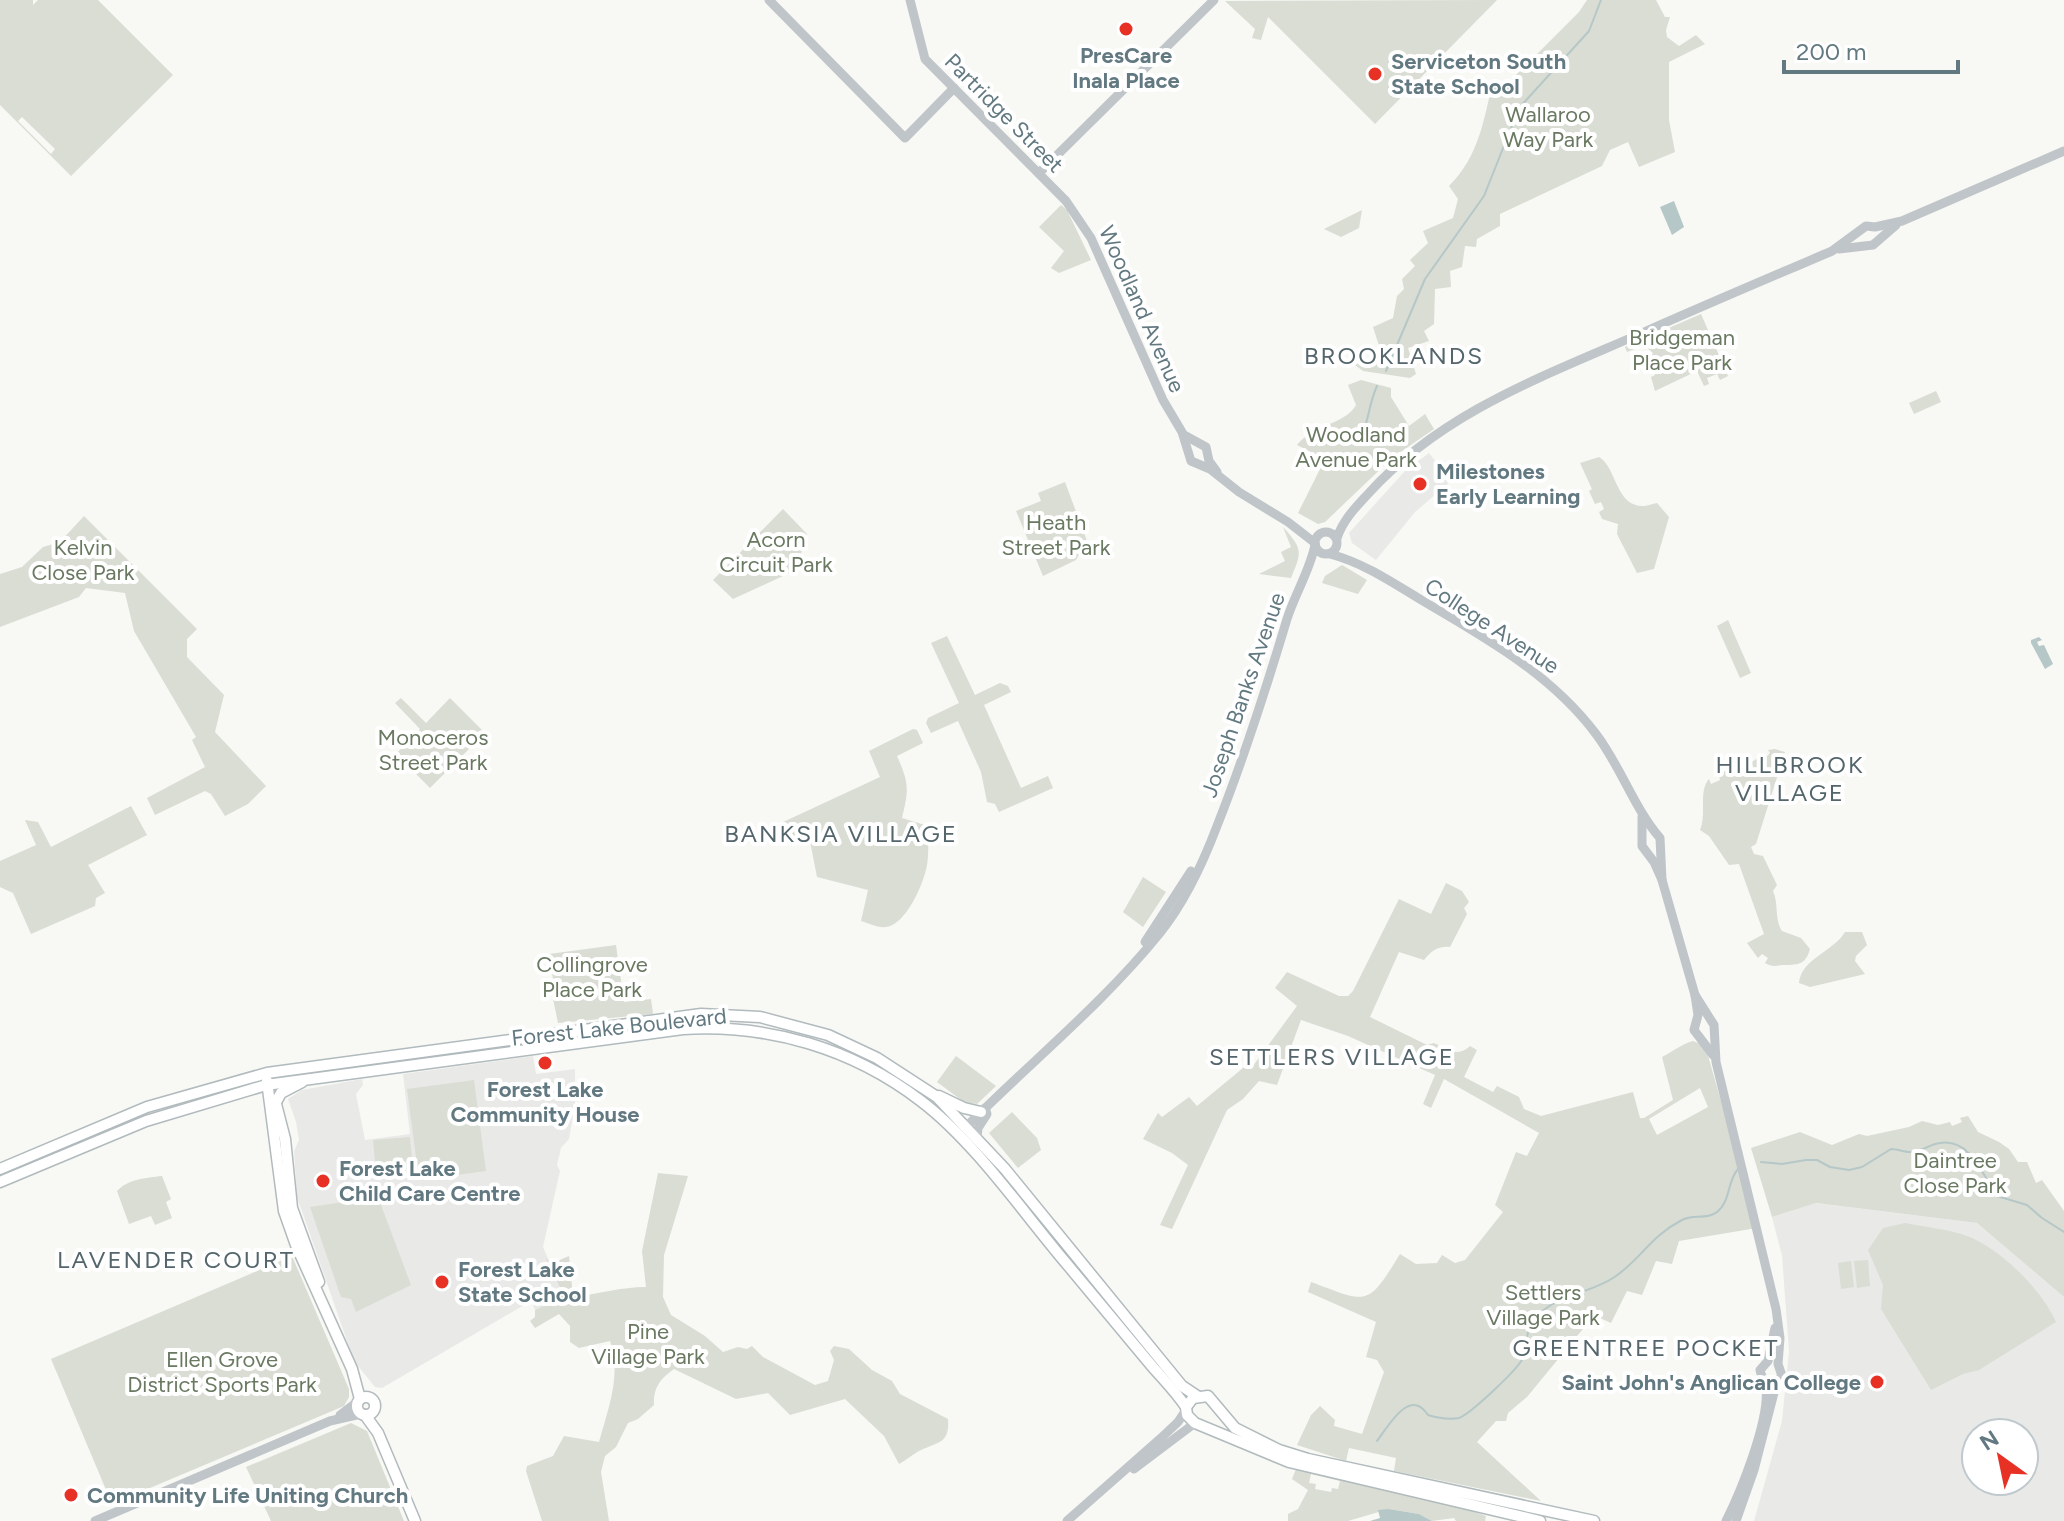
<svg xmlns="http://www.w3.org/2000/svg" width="2064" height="1521" font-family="Figtree,sans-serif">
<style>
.built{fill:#e9e9e8;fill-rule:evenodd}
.green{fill:#d9ddd4;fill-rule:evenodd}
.water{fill:#b6c7c8}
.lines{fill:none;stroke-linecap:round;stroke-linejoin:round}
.stream{stroke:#b6c7c8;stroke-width:2}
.secondary-casing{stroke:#b1babd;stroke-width:13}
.tertiary{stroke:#bfc5c8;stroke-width:9}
.secondary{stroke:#fff;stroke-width:10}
.poi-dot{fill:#e83125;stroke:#fff;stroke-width:3}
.labels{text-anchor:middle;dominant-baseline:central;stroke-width:8;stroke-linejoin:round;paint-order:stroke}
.poi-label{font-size:22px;font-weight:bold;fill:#627981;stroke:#fff;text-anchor:start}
.street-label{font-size:22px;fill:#627981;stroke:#fff}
.park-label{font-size:22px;fill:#6a7961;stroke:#fff}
.neighbourhood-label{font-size:24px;letter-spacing:2px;fill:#54666c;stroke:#fff}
</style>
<rect width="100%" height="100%" fill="#f8f8f5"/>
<g class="built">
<polygon points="1429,453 1451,481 1415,512 1376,560 1352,543 1349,533 1405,471"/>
<polygon points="533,1056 536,1074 575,1069 575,1104 569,1139 561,1148 557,1165 560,1171 543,1247 564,1296 535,1310 532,1303 526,1304 382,1388 375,1387 354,1361 297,1197 294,1151 299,1140 296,1122 288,1099 302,1090 362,1079 363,1085 356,1094 365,1140 410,1134 403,1074"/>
<path d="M1815 1203 1977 1223 2064 1297V1521H1754L1782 1421 1789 1351 1782 1256 1772 1217ZM1976 1433H2024V1481H1976Z"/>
</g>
<g class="green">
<path d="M0 0H33V5L38 0H98L173 75 71 176 0 105ZM22 117 55 149 51 154 18 121Z"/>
<polygon points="1497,0 1375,124 1268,17 1261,40 1252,38 1255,29 1225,1"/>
<path d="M1587 0H1656L1665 17H1670L1666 30 1667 37 1679 46 1696 35 1705 44 1669 62V120L1675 152 1639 167 1628 142 1610 150 1602 166 1500 214V226L1477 239 1476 247 1465 246 1462 267 1450 271 1451 287 1435 289 1434 324 1424 331 1429 341 1408 348 1416 374 1410 378 1363 371 1355 365 1381 352 1373 327 1393 318 1397 296 1404 289 1402 279 1415 266 1410 260 1428 243 1423 231 1453 218 1458 199 1449 186C1479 156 1484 120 1493 80L1508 83 1579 12Z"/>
<polygon points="1061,205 1067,210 1091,260 1059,273 1051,268 1064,251 1039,227"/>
<polygon points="1362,210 1359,228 1341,237 1324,229"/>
<polygon points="1701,314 1728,376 1720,380 1717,374 1707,378 1709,384 1704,386 1697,371 1655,391 1651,377 1655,375 1650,360 1653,353 1644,345 1627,352 1625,347"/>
<path d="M1361 380 1391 388V397L1409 426 1425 414 1434 429 1392 458 1325 522 1318 524 1298 513 1325 459 1297 445C1314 424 1346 424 1356 405L1348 385Z"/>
<polygon points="1936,391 1941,402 1914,414 1909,403"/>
<path d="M1599 457C1617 467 1615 508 1645 506 1649 505 1653 504 1657 503L1669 517 1654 569 1637 573 1617 534 1618 524 1602 519 1599 512 1604 509 1601 502 1595 504 1589 491 1592 489 1580 463Z"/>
<polygon points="1065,482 1087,541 1076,560 1043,576 1016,511 1041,501 1038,493"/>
<polygon points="783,509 807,534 796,570 733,599 713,580"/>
<polygon points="84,516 197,629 187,639 187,657 224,695 215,732 266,786 248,804 225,816 211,794 205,791 155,815 147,798 205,767 192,740 196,737 134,631 125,593 86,588 79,597 0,627 0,574 22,567 43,547 60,542"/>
<path d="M1283 527C1303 549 1302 552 1291 578L1259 574 1285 561 1281 552 1291 547Z"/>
<polygon points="1342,565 1367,580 1358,594 1322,583 1325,576"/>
<polygon points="1728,620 1751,673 1740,678 1717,626"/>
<polygon points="947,636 975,695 1000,683 1008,686 1011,692 984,705 1021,788 1048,776 1053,788 999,812 995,804 987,802 981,772 958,721 931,733 926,723 928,718 959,703 931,643"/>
<polygon points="401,698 426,723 450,698 485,733 430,788 396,754 420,729 395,703"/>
<path d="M913 729 917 730 923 743 897 756C909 783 909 789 902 818L928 826C928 839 929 853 927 865 924 883 906 925 886 927 878 928 868 923 861 921L868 890 817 877 809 836 781 839V823L880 777 869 751Z"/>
<path d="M1775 749 1785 752 1756 844 1751 847 1754 854 1763 856 1777 885 1773 891C1779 904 1774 919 1782 931L1801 938 1810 949C1806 964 1799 965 1785 965 1776 965 1774 968 1765 963L1768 958 1762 954 1758 958 1747 943 1764 934 1739 864 1729 865 1709 836 1700 830C1707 814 1698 791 1709 779L1711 784 1720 780 1719 775 1730 768 1743 765 1744 769 1753 767 1752 762 1762 755 1765 758 1770 753 1768 750Z"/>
<polygon points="131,806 147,835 88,865 105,893 96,898 95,906 31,934 13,893 0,887 0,861 36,845 25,820 38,822 51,847"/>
<polygon points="1143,877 1166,892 1143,927 1123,912"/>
<path d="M1446 883 1462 891 1469 902 1464 908 1467 914 1450 947C1437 946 1432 951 1424 960L1399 952 1370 1017 1427 1045 1434 1043C1447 1049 1458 1058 1470 1046L1477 1050 1464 1077 1493 1092 1497 1086 1519 1097 1524 1109 1541 1116 1633 1092 1640 1118H1644L1673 1100 1662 1057C1674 1051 1680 1045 1693 1041L1703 1045 1707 1052 1757 1228 1679 1241 1672 1264 1656 1261 1642 1295 1627 1291 1611 1323 1600 1318 1587 1324 1527 1397 1508 1413 1506 1421H1496L1477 1442 1541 1501 1394 1471 1396 1458 1349 1448 1346 1461 1297 1445 1311 1415 1320 1406 1335 1420 1334 1426 1362 1434 1384 1372 1377 1360 1366 1357 1376 1322 1308 1292 1311 1282C1368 1303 1367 1308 1400 1254L1416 1264 1437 1263 1442 1255 1455 1263 1465 1260 1503 1212 1495 1205 1516 1152 1527 1156 1539 1133 1444 1079 1431 1108 1423 1104 1435 1075 1348 1036 1301 1020 1277 1085 1259 1081 1243 1099 1227 1110 1172 1229 1160 1225 1188 1165 1172 1153 1143 1139 1158 1113 1162 1117 1189 1097 1197 1106 1243 1068 1253 1066 1297 1006 1275 988 1287 972 1339 996H1348L1353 991 1399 899 1431 914ZM1700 1088 1708 1107 1657 1135 1649 1119Z"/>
<path d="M1845 932H1862L1867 945 1856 956 1855 961 1865 974 1810 987 1799 983C1801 959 1834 951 1845 932Z"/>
<polygon points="616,945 624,1002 651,999 653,1014 558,1023 551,989 553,979 549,954"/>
<polygon points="956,1056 996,1086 977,1104 964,1102 937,1082"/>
<polygon points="474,1080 486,1171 419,1180 407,1089"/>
<polygon points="1012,1112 1037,1138 1041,1150 1018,1168 989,1133"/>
<polygon points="1968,1116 1978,1132 1999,1142 2009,1149 2018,1162 2027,1162 2036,1183 2042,1180 2064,1211 2064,1297 1977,1223 1816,1203 1772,1217 1751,1148 1800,1132 1832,1145 1859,1134 1867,1136 1909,1127 1922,1121 1938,1125 1950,1122 1952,1126 1962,1122 1960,1118"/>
<polygon points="410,1137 413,1170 376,1173 373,1140"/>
<path d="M658 1173 688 1176 664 1255 663 1297 671 1315 705 1336 723 1352 738 1347 747 1349 752 1346 763 1357 815 1385 828 1381 834 1360 830 1351 834 1346 849 1349 872 1370 892 1381 900 1394 948 1419C950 1443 938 1442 921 1450 914 1453 907 1460 899 1464L884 1436 845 1399 790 1415 768 1393 736 1399 674 1369C660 1379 653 1388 654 1405L638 1419 628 1423 616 1447 605 1456 601 1472 609 1521H542L526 1471 527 1466 553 1456 564 1436 599 1442C608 1409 622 1374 610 1341L579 1348 570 1342V1326L559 1314 535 1328 530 1321 535 1317V1310L564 1296 546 1259 555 1262 569 1256 573 1297C598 1294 621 1287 646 1287L642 1251Z"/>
<path d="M162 1176 171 1199 166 1202 172 1218 155 1225 151 1216 129 1224 117 1191C128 1179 146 1178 162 1176Z"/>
<polygon points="378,1197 411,1285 356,1312 351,1299 341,1297 310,1207"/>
<path d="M1905 1223C1925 1227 1947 1229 1967 1236 2000 1248 2043 1291 2056 1322L1979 1370 1963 1374 1931 1390 1881 1309 1883 1285 1868 1250 1883 1228Z"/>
<polygon points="292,1256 349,1389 349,1397 344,1406 112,1504 51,1359"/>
<polygon points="1868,1260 1870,1286 1857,1288 1854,1261"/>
<polygon points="1851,1261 1854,1287 1841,1289 1838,1263"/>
<polygon points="351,1423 367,1431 404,1521 271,1521 246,1467"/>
<path d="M1296 1469 1455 1505 1486 1516 1485 1521H1456L1454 1518 1432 1521 1419 1514 1389 1509 1348 1521H1288V1514L1298 1509 1308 1490 1292 1479ZM1311 1474 1340 1481 1338 1489 1332 1488 1331 1492 1315 1489 1316 1484 1309 1483Z"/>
</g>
<g class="water">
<polygon points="1674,201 1684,227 1672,235 1660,207"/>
<polygon points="2039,637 2042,640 2037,642 2039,646 2044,645 2053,664 2045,669 2031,643 2031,640"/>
<polygon points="1389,1509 1419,1514 1432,1521 1370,1521 1380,1518 1378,1510"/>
</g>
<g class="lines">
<g class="stream">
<polyline points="1386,371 1425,279 1484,196 1519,108 1589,31 1601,0"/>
<path d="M1361 438C1369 420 1369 403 1377 386"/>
<path d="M1761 1162 1782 1164 1806 1160H1817L1830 1167 1849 1170 1862 1167 1891 1149C1897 1149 1904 1152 1910 1152 1921 1152 1930 1144 1940 1143 1971 1138 1983 1176 1997 1196L2027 1205 2042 1218 2064 1232"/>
<path d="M1377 1441C1389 1425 1410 1387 1428 1415 1438 1418 1449 1420 1459 1418 1470 1414 1520 1368 1524 1356 1528 1343 1525 1332 1533 1321 1552 1295 1589 1294 1613 1278 1641 1260 1649 1237 1682 1220 1693 1214 1707 1220 1717 1212 1731 1201 1727 1181 1738 1169"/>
</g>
<defs>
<g id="secondary">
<polyline points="267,1081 284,1211 296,1245 352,1369 360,1399"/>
<polyline points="939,1096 964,1108 981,1112"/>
<polyline points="276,1102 281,1093 302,1082"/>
<polyline points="276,1104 285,1139 292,1208 319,1282"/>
<polyline points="0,1169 147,1107 267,1073 701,1014 760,1017 828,1035 877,1058 937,1097 1005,1169 1182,1386 1197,1396"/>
<path d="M0 1182 146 1121 266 1085 683 1029C769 1024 852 1048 921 1101 974 1141 1022 1211 1066 1263 1094 1297 1123 1331 1151 1365 1163 1379 1176 1392 1186 1407"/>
<circle cx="366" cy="1406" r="9"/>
<polyline points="365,1415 378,1433 415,1521"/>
<polyline points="1540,1521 1289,1462 1195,1423 1187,1415 1186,1407 1193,1398 1208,1396 1235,1428 1279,1450 1308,1459 1594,1521"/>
</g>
</defs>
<use href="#secondary" class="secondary-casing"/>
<g class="tertiary">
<polyline points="769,0 905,138 954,88"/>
<polyline points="910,0 925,59 1066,201 1091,238 1163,400 1182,432 1191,461 1210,469 1239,492 1288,522 1315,543"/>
<polyline points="1039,173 1214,0"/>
<polyline points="1839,249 1873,245 1896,225"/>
<polyline points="1184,435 1206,447 1209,461 1217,472"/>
<circle cx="1326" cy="543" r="11"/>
<path d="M1337 538C1343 520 1355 508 1368 494 1442 412 1544 376 1642 333 1705 305 1769 278 1832 251L1866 226 1875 227 1902 221 2064 151"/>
<path d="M1330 554C1364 563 1393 583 1423 601 1486 638 1551 674 1596 734 1621 767 1634 808 1660 838L1662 880"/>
<polyline points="1642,817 1642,846 1654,862 1662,880 1695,995 1698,1015 1694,1030 1713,1055"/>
<polyline points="1145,942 1191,871"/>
<polyline points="1695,995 1714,1025 1716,1062 1776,1309 1780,1338 1778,1364 1782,1376 1777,1381 1754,1470 1736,1521"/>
<path d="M962 1131C1027 1065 1101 1006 1160 933 1185 902 1203 863 1217 826 1244 758 1266 689 1287 619 1295 594 1310 570 1315 545"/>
<polyline points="977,1138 978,1128 987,1114 985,1108"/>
<polyline points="340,1415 357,1402"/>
<polyline points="1134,1469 1195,1423"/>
<polyline points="95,1521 330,1421 361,1414"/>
<polyline points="1067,1521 1160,1439 1178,1422 1186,1410"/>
<path d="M1726 1521C1741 1491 1770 1420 1766 1387 1765 1380 1761 1377 1760 1370L1768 1361 1775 1328"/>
</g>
<use href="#secondary" class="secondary"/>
</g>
<g class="poi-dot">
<circle cx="1126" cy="29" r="8"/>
<circle cx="1375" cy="74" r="8"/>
<circle cx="1420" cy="484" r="8"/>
<circle cx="545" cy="1063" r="8"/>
<circle cx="323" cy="1181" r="8"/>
<circle cx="442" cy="1282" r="8"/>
<circle cx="1877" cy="1382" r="8"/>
<circle cx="71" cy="1495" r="8"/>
</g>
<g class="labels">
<g class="poi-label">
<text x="1126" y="55" text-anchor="middle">PresCare<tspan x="1126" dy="25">Inala Place</tspan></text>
<text x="1391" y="61">Serviceton South<tspan x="1391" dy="25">State School</tspan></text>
<text x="1436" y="471">Milestones<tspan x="1436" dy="25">Early Learning</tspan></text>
<text x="545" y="1089" text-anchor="middle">Forest Lake<tspan x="545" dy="25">Community House</tspan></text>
<text x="339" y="1168">Forest Lake<tspan x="339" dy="25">Child Care Centre</tspan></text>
<text x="458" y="1269">Forest Lake<tspan x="458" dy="25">State School</tspan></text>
<text x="1861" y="1382" text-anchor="end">Saint John's Anglican College</text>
<text x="87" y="1495">Community Life Uniting Church</text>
</g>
<g class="street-label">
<text transform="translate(1004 113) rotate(45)">Partridge Street</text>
<text transform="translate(1142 309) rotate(66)">Woodland Avenue</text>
<text transform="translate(1492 626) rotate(33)">College Avenue</text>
<text transform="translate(1243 695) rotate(-71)">Joseph Banks Avenue</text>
<text transform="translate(619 1027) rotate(-6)">Forest Lake Boulevard</text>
</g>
<g class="park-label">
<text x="1548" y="114">Wallaroo<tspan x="1548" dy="25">Way Park</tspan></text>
<text x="1682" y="337">Bridgeman<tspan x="1682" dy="25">Place Park</tspan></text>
<text x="1356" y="434">Woodland<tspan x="1356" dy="25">Avenue Park</tspan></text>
<text x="1056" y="522">Heath<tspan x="1056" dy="25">Street Park</tspan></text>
<text x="776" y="539">Acorn<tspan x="776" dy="25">Circuit Park</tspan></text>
<text x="83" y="547">Kelvin<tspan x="83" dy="25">Close Park</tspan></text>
<text x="433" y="737">Monoceros<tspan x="433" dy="25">Street Park</tspan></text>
<text x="592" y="964">Collingrove<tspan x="592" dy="25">Place Park</tspan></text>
<text x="1955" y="1160">Daintree<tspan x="1955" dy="25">Close Park</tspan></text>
<text x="1543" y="1292">Settlers<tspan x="1543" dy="25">Village Park</tspan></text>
<text x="648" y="1331">Pine<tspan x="648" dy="25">Village Park</tspan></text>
<text x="222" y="1359">Ellen Grove<tspan x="222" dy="25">District Sports Park</tspan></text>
</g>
<g class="neighbourhood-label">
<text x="1394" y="355">BROOKLANDS</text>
<text x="1790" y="764">HILLBROOK<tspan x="1790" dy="28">VILLAGE</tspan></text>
<text x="841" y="833">BANKSIA VILLAGE</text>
<text x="1332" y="1056">SETTLERS VILLAGE</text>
<text x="176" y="1259">LAVENDER COURT</text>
<text x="1646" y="1347">GREENTREE POCKET</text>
</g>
</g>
<g transform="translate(2000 1457) rotate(327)"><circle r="38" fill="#ffffff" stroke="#c0c9cd" stroke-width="2"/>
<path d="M0-6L14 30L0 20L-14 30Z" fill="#e83125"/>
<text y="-12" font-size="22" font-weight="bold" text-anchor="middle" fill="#627981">N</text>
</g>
<path d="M1784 60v12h174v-12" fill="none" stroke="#627981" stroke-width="4"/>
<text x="1796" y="60" font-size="24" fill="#627981" stroke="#ffffff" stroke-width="6" paint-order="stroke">200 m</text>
</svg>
